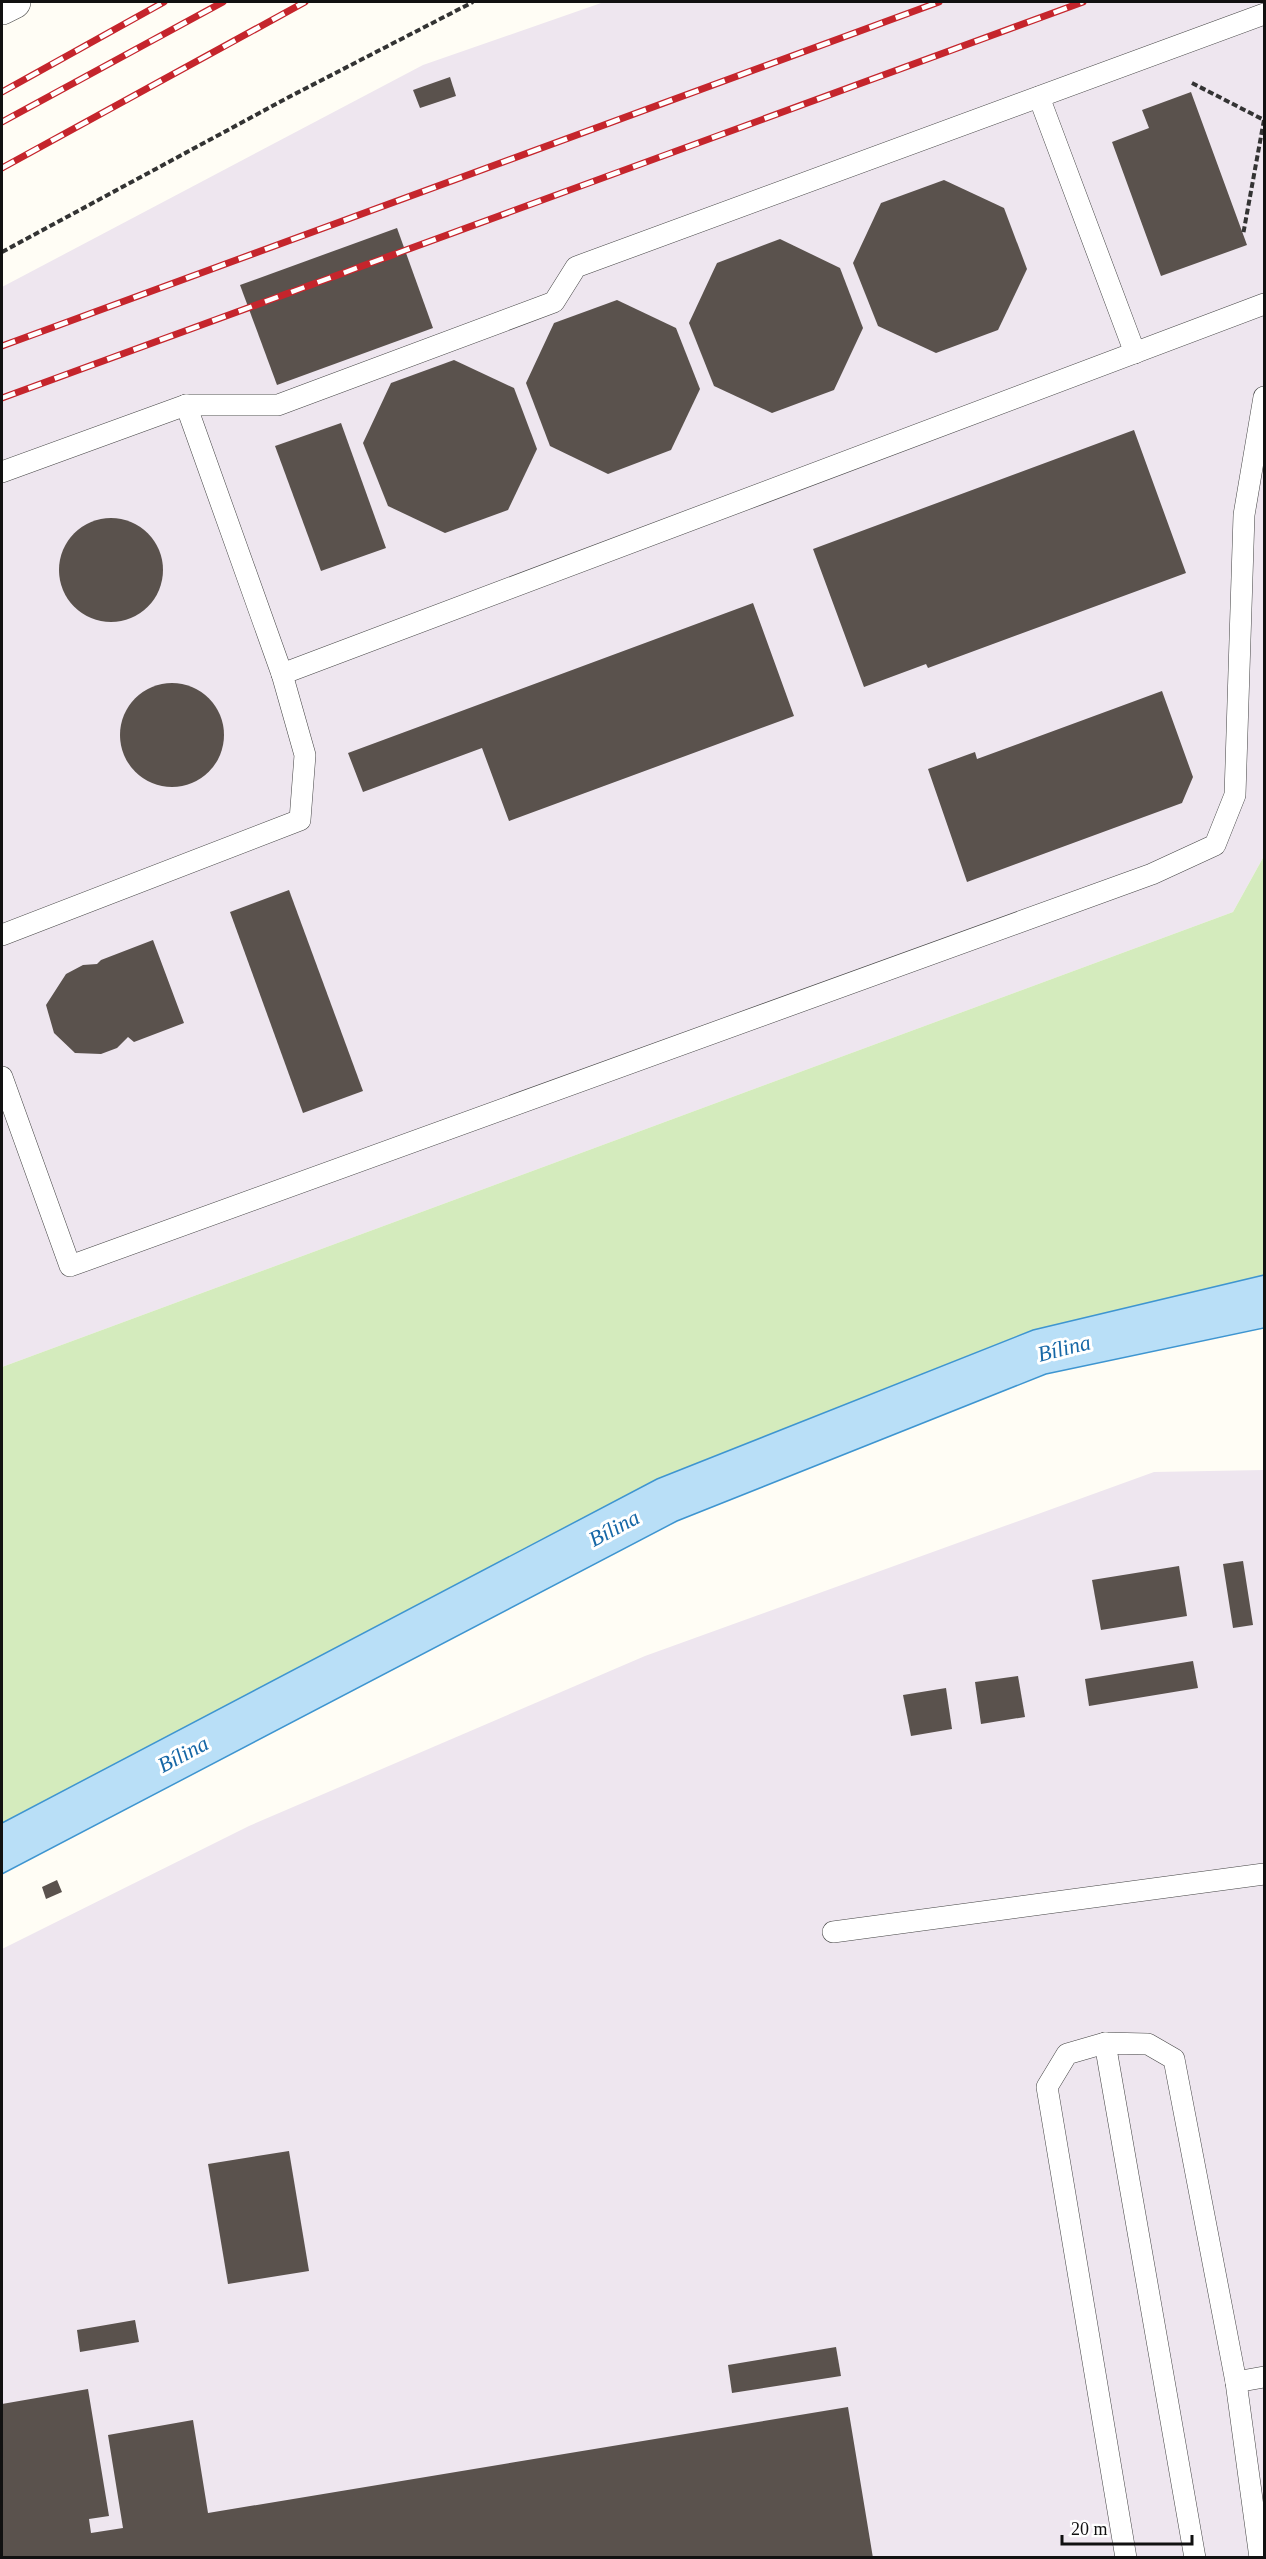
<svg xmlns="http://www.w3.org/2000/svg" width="1266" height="2559" font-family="'Times New Roman',serif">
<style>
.industrial{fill:#eee6ef}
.green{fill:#d4ebbd}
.water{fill:#b9dff7;stroke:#3e95d0;stroke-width:1.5}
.building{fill:#5a524d}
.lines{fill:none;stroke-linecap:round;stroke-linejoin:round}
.lane-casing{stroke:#444;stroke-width:22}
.street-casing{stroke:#444;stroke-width:34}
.path{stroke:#333;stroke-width:4;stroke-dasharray:6 3;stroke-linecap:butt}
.lane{stroke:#fff;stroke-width:21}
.street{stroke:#fff;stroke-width:33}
.rail-casing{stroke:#c5252c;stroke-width:7}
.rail{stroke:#fff;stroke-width:4.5;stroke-dasharray:14;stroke-linecap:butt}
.labels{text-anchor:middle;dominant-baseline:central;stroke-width:6;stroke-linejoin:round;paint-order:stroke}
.water-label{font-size:22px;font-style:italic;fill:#1667a6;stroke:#fff}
</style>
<rect width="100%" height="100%" fill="#fffdf5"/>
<g class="industrial">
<polygon points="604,2 1264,2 1264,856 1233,912 2,1367 2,287 423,65"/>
<polygon points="1264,1470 1264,2557 2,2558 2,1949 249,1826 645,1656 1154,1472"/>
</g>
<polygon class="green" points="1264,856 1264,1275 1033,1330 657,1479 2,1823 2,1367 1233,912"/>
<polygon class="water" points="1264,1275 1264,1328 1046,1374 677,1521 2,1874 2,1823 657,1479 1033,1330"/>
<g class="building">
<polygon points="450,77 456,96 420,108 413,90"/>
<polygon points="1191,92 1247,245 1161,276 1112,142 1149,128 1142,110"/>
<polygon points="944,180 1004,208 1027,269 998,330 936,353 878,326 853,263 881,203"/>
<polygon points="397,228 433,328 277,385 240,285"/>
<polygon points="780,239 840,268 863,328 834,390 772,413 714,386 689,323 717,263"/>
<polygon points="617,300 676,328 700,389 671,450 608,474 550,446 526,383 554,323"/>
<polygon points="454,360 514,388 537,449 508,510 445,533 388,506 363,443 391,383"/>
<polygon points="341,423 386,548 321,571 275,446"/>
<polygon points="1134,430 1186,573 928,668 926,664 864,687 813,549"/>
<circle cx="111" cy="570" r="52"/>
<polygon points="753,603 794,716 509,821 482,748 363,792 348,753"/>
<circle cx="172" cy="735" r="52"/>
<polygon points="1162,691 1193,777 1182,803 967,882 928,769 975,752 977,759"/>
<polygon points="289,890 363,1091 303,1113 230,912"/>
<polygon points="153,940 184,1023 134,1042 128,1037 117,1048 101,1054 75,1053 54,1033 46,1005 66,974 83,965 97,964 101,960"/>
<polygon points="1243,1561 1253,1625 1233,1628 1223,1564"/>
<polygon points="1179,1566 1187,1616 1101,1630 1092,1580"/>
<polygon points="1193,1661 1198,1688 1089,1706 1085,1679"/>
<polygon points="1018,1676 1025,1717 981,1724 975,1682"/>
<polygon points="946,1688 952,1729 911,1736 903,1695"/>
<polygon points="57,1880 62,1892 46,1899 42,1887"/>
<polygon points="289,2151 309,2271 228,2284 208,2164"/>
<polygon points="135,2320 139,2342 80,2352 77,2330"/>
<polygon points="836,2347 841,2376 732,2393 728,2365"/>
<polygon points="88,2389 109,2516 89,2519 91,2533 123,2528 108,2435 193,2420 208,2513 848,2407 873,2558 2,2558 2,2404"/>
</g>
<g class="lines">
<defs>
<g id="lane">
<polyline points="1039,97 1135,353"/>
<polyline points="2,472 186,405 278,405 554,302 576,267 1264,14"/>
<polyline points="282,674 1264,304"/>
<polyline points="2,935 300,820 305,755 282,674 186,405"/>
<polyline points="2,1077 70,1266 1152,874 1215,845 1235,795 1244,515 1264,397"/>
<polyline points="833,1932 1264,1874"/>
<polyline points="1105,2043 1067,2054 1047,2087 1126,2558"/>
<polyline points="1236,2382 1264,2377"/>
<polyline points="1195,2558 1105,2043 1148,2044 1174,2059 1236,2382 1260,2558"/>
</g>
<polyline id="street" points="2,8 14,2"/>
</defs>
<use href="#lane" class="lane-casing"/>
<use href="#street" class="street-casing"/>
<g class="path">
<polyline points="1192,83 1264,120 1243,235"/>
<polyline points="2,252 289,97 473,2"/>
</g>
<use href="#lane" class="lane"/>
<use href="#street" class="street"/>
<defs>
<g id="rail">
<polyline points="2,92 164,2"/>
<polyline points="2,122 223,2"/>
<polyline points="2,168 305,2"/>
<polyline points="2,346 939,2"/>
<polyline points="2,398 1083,2"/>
</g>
</defs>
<use href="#rail" class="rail-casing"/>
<use href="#rail" class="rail"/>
</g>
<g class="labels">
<g class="water-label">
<text transform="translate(1064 1348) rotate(-14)">Bílina</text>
<text transform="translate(614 1528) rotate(-28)">Bílina</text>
<text transform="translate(183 1754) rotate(-28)">Bílina</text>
</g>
</g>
<rect width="1266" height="2559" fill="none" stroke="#111111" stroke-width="6"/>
<path d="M1062 2535v9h130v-9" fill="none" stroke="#111111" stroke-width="3"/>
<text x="1071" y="2535" font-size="18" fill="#111111" stroke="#ffffff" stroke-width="4.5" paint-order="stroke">20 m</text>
</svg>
